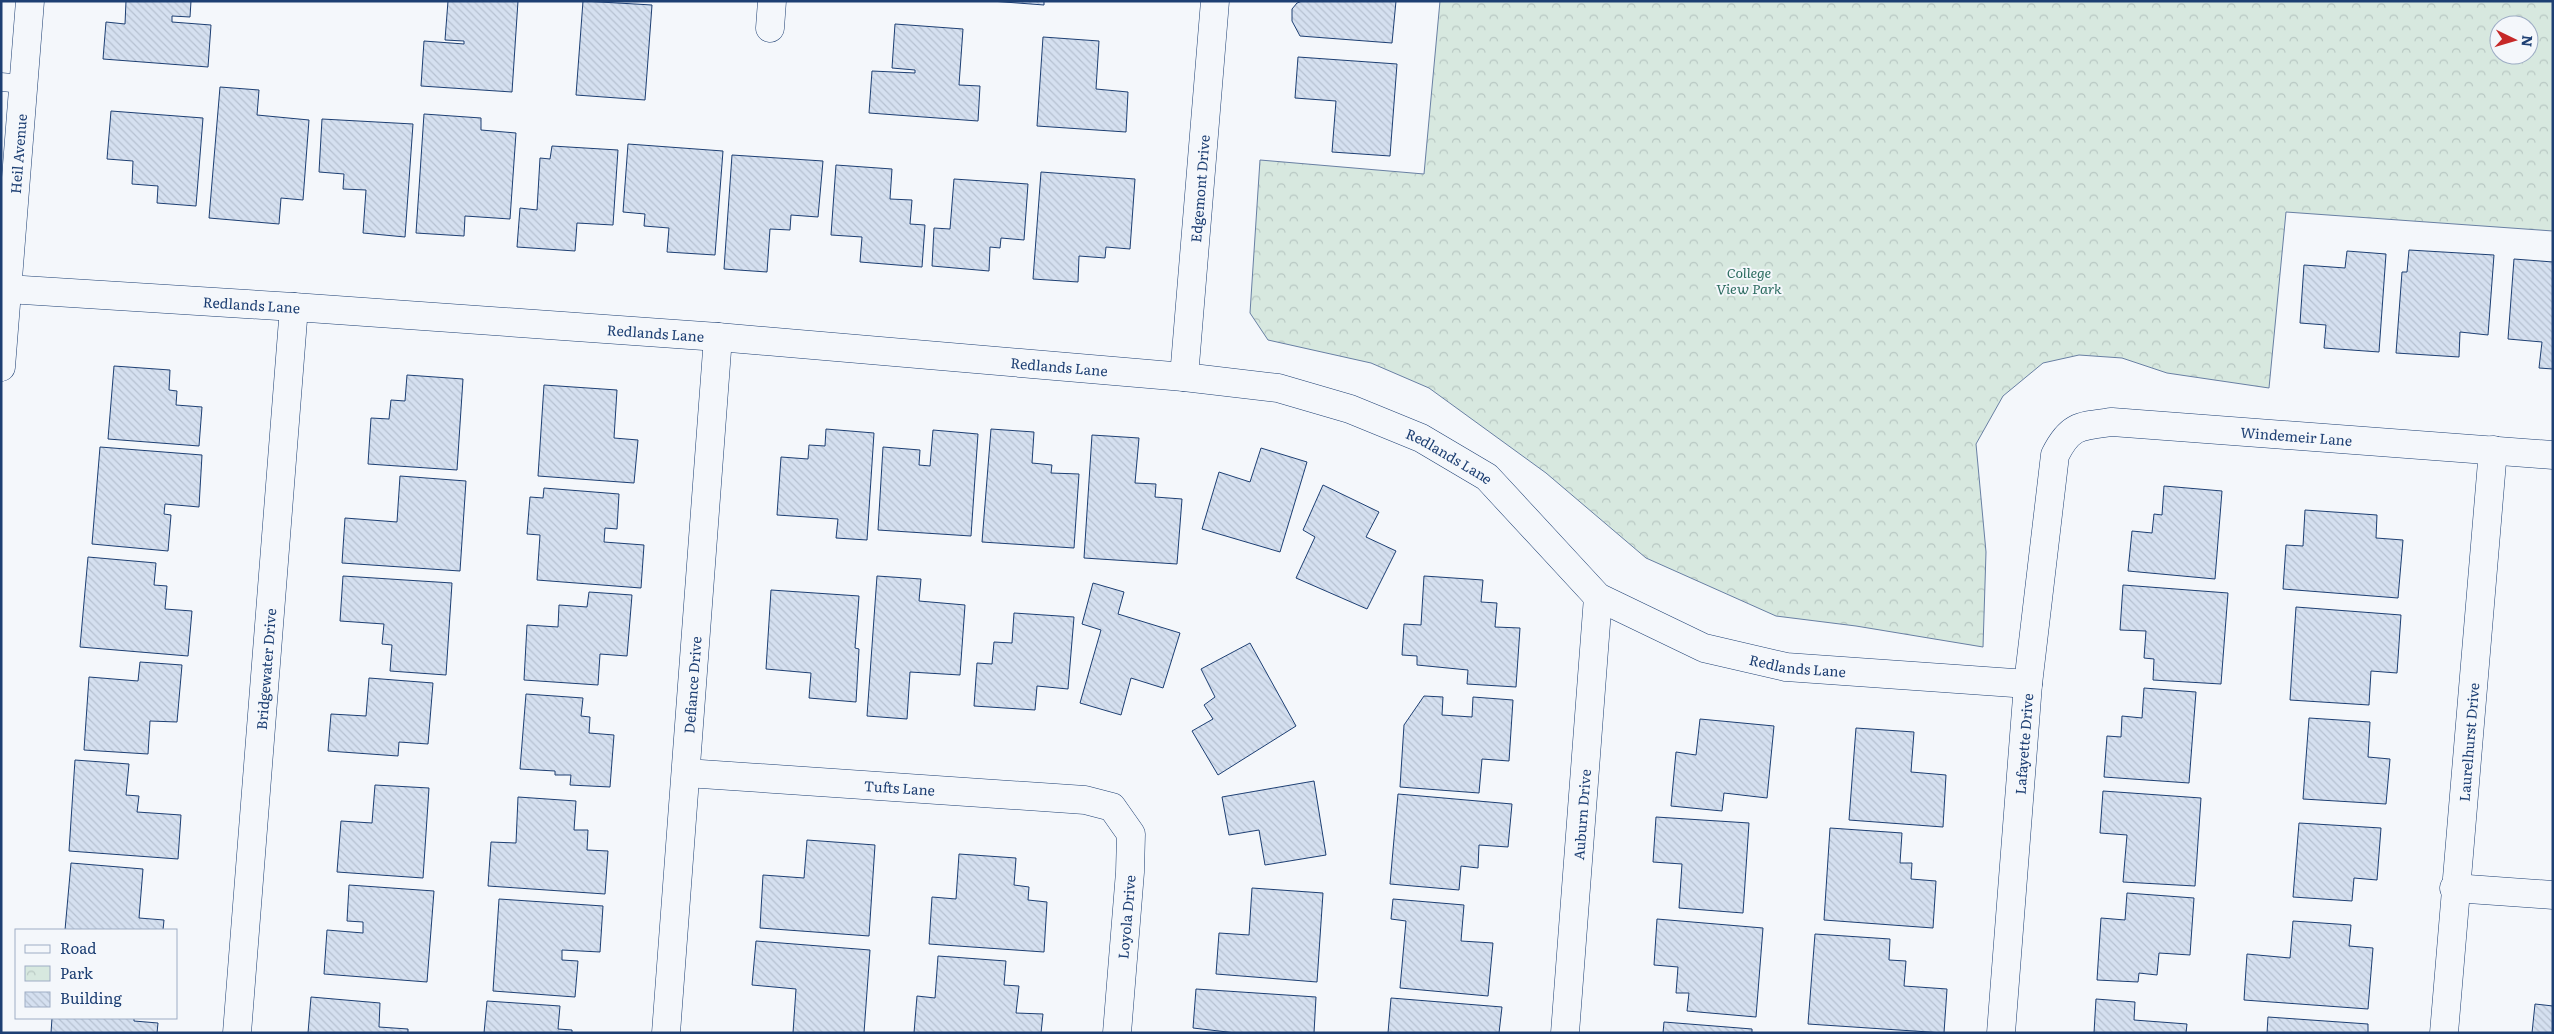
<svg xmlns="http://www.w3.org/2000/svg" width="2554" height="1034" font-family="Literata,serif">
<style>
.park{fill:url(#park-crowns);stroke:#687fa3;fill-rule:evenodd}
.building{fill:url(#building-back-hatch);stroke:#1d3f73}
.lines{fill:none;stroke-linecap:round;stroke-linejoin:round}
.lane-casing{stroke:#1d3f73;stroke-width:19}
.street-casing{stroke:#1d3f73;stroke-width:29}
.secondary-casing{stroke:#1d3f73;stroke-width:29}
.lane{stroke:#f4f7fb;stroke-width:18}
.street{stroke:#f4f7fb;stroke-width:28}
.secondary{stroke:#f4f7fb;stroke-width:28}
.labels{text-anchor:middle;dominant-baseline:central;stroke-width:4;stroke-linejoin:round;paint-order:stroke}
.street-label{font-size:14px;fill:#1d3f73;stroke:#f4f7fb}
.park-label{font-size:14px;font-style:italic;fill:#2c6c60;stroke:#f4f7fb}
</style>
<defs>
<pattern id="park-crowns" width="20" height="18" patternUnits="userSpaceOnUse" patternTransform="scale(1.25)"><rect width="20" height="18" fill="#d7e8df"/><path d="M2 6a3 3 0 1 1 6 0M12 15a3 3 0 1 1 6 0" fill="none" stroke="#b8c8c3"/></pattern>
<pattern id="building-back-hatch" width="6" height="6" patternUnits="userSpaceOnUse" patternTransform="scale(1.25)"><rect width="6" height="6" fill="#d5e0f0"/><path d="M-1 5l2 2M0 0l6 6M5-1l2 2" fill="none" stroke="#b6c1d1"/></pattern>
</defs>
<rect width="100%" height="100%" fill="#f4f7fb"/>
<path class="park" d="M1440 1H2553V231L2286 212 2269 388 2167 373 2122 358 2079 355 2043 363 2003 396 1976 444 1986 552 1983 647 1856 626 1776 616 1646 558 1546 473 1429 388 1371 363 1268 340 1250 313 1260 160 1424 174ZM2499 25H2529V55H2499Z"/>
<g class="building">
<polygon points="126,1 191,1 190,17 172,16 172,22 211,25 208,67 103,59 106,22 125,24"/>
<polygon points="448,1 518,1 512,92 421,86 424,41 464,44 464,41 445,40"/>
<polygon points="583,1 652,5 645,100 576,95"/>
<polygon points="991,1 1044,1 1044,5"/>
<polygon points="1302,1 1396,1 1392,43 1300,36 1292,21 1292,9 1297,3"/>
<polygon points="895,24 963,29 959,85 980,86 978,121 869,113 872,71 915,73 915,70 892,68"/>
<polygon points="1043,37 1099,41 1096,89 1128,92 1126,132 1037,126"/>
<polygon points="1298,57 1397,64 1390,156 1332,152 1336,101 1295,98"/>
<polygon points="220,87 259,90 257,115 309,120 303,200 281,198 279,224 209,218"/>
<polygon points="111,111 203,118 196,206 157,203 158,186 132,184 133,161 107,159"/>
<polygon points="424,114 481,118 481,130 516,133 510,219 465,216 464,236 416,233"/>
<polygon points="322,119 413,124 405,237 363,233 366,190 343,189 344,174 319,172"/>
<polygon points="628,144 723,151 715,255 667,252 669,228 644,226 645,214 623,212"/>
<polygon points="552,146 618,150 613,225 577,223 575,251 517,247 520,208 537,210 540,158 550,159"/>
<polygon points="732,155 823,161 818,217 791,215 790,230 770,229 767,272 724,269"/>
<polygon points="836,165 892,169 890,199 912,200 910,224 925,225 922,267 860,262 862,237 831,235"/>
<polygon points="1041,172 1135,179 1130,249 1106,247 1105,258 1079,256 1078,282 1033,279"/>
<polygon points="954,179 1028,184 1024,240 1001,238 1000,248 990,247 989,271 932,266 934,228 950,229"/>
<polygon points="2409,250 2494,255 2488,335 2460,332 2459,357 2396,353 2402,272 2407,272"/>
<polygon points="2347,251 2386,254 2379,352 2324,348 2326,325 2300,323 2304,265 2345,268"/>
<polygon points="2514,259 2553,262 2553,369 2539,368 2542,342 2508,339"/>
<polygon points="114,366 170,370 169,390 177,391 176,405 202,407 199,446 108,439"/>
<polygon points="407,375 463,379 457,470 368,464 371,418 389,419 391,400 405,401"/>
<polygon points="544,385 617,390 614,438 638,440 634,483 538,476"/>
<polygon points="826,429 874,433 867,540 836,538 838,519 777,515 781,457 808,459 809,445 825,446"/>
<polygon points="991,429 1034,432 1032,463 1052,465 1051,473 1079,474 1074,548 982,542"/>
<polygon points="933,430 978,434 971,536 878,530 883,447 920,450 919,465 930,466"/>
<polygon points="1092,435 1139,438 1135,483 1156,484 1155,497 1182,499 1177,564 1084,558"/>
<polygon points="100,447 202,455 199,507 165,504 164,514 171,515 168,551 92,544"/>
<polygon points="1261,448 1307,462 1280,552 1202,529 1219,472 1250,482"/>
<polygon points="400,476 466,481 460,571 342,563 345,518 397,522"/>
<polygon points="1323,485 1379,512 1366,537 1396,551 1367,609 1296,578 1315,537 1303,530"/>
<polygon points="2164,486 2222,491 2215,579 2128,571 2132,531 2152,533 2154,514 2162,515"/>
<polygon points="544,488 619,494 617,529 605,528 604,542 644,545 641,588 537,580 540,535 527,534 530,497 543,498"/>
<polygon points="2305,510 2377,515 2376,538 2403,540 2398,598 2283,589 2286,545 2303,546"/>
<polygon points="88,557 156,563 154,585 167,586 165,609 192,611 188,656 80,647"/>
<polygon points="343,576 452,583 446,675 390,671 392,645 382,644 384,624 340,621"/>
<polygon points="877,576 921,579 919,601 965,605 960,675 910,672 907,719 867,716"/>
<polygon points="1424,576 1483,580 1481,602 1497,603 1495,627 1520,628 1516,687 1467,684 1468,670 1417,665 1417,656 1402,655 1404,624 1421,625"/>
<polygon points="1093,583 1124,592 1118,614 1180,633 1163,688 1131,678 1121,715 1080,703 1101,630 1082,624"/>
<polygon points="2123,585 2228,593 2221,684 2153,680 2154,659 2144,658 2146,631 2120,630"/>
<polygon points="771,590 859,596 855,648 859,649 856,702 809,698 811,673 766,669"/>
<polygon points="589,592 632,595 627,656 600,654 598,685 524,680 527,625 558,627 559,605 587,607"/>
<polygon points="2296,607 2401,615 2397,673 2371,671 2369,705 2290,700"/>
<polygon points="1014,613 1074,617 1068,689 1037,686 1035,710 974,706 977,663 992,664 994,642 1012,643"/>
<polygon points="1250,643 1296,726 1218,775 1192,731 1213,719 1204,705 1215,697 1201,669"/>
<polygon points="140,662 182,665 177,722 150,721 148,754 84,750 89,677 138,681"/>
<polygon points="369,678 433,683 428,744 399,742 398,756 328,751 331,714 366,716"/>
<polygon points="2144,688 2196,692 2189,783 2104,777 2107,736 2121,737 2122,716 2142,718"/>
<polygon points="526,694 583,698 581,716 590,717 589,733 614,735 610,787 570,785 571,775 555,775 555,771 520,769"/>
<polygon points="1424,696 1443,697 1442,715 1472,717 1473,697 1513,700 1509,761 1482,759 1479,793 1400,787 1404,725"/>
<polygon points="2309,718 2370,722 2368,757 2390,759 2386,804 2303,799"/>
<polygon points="1700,719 1774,726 1767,798 1724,793 1722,811 1671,806 1676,752 1696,755"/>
<polygon points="1856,728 1914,732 1911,772 1946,775 1943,827 1849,820"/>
<polygon points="75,760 129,764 126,795 139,796 137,812 181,815 178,859 69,851"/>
<polygon points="1314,781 1326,855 1265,865 1259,830 1229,835 1222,797"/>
<polygon points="375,785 429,788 423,878 337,872 341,821 372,823"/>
<polygon points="2103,791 2201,798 2195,886 2123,882 2127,835 2100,833"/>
<polygon points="1398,794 1512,804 1508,847 1479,845 1478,868 1461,866 1459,890 1390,884"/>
<polygon points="518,797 576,801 574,830 588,830 587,850 608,851 605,894 488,886 491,842 516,843"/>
<polygon points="1656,817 1749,823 1743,913 1679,908 1682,864 1653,862"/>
<polygon points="2299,823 2381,828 2377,880 2354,878 2352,901 2293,897"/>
<polygon points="1830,828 1902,833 1900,863 1912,863 1911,879 1936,881 1933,928 1824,920"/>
<polygon points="807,840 875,845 869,936 760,928 763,875 804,878"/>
<polygon points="959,854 1016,858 1014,885 1029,887 1028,900 1047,902 1044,952 929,944 932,897 956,899"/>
<polygon points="71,863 143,869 139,918 164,920 163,930 65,930"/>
<polygon points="349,885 434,891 427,982 324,974 327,930 363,933 363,922 347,921"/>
<polygon points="1252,888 1323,893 1317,982 1216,974 1219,933 1249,935"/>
<polygon points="2127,893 2194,898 2190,955 2159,953 2157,975 2139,973 2138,982 2097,980 2101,918 2125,920"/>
<polygon points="499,899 603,906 600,952 562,950 562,960 578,961 575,997 493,991"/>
<polygon points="1393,899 1464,905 1461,941 1493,943 1488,996 1400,988 1406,921 1391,919"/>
<polygon points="1657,919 1763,928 1756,1017 1687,1011 1689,993 1676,993 1678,967 1654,965"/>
<polygon points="2293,921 2351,925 2349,946 2373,948 2368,1009 2244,1000 2247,954 2290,958"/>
<polygon points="1815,934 1890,939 1889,960 1906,961 1904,986 1947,989 1944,1033 1808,1024"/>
<polygon points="756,941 870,950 864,1033 793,1033 796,989 752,985"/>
<polygon points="938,956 1006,961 1004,985 1019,986 1016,1013 1043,1014 1041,1033 914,1033 917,996 935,998"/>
<polygon points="1196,989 1316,997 1314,1033 1236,1033 1193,1028"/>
<polygon points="311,997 380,1003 379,1027 408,1029 408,1033 308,1033"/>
<polygon points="1391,998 1502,1007 1499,1033 1388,1033"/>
<polygon points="2096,999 2135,1002 2134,1020 2187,1024 2186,1033 2094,1033"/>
<polygon points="487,1001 560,1006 558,1029 572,1030 572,1033 484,1033"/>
<polygon points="2535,1004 2553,1006 2553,1033 2532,1033"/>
<polygon points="2268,1017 2368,1024 2368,1033 2267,1033"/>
<polygon points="52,1018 134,1018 134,1021 158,1023 157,1033 51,1033"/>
<polygon points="1664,1022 1752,1029 1752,1033 1663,1033"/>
</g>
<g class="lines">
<defs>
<polyline id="lane" points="1,82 24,84"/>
<g id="street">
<polyline points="770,28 772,1"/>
<path id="s1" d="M7 289 294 307 718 337 1184 377 1278 388 1350 409 1421 438 1487 477 1598 597 1704 648 1786 667 2028 684"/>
<path id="s2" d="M1184 377 1215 1"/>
<path id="s3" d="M686 773 1085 800 1112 807 1131 834 1130 872 1117 1033"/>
<polyline points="2454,888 2553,895"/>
<path id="s4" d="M237 1033 294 307"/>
<path id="s5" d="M666 1033 718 337"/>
<path id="s6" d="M1565 1033 1598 597"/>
<path id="s7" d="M2001 1033 2028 684 2055 455C2070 425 2080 426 2112 422L2553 455"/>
<path id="s8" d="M2444 1033 2493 450"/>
</g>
<g id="secondary">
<path id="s9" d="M1 367 30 1"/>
</g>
</defs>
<use href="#lane" class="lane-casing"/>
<use href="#street" class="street-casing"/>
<use href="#secondary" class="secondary-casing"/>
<use href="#lane" class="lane"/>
<use href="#street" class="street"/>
<use href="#secondary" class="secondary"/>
</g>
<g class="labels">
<g class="street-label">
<text stroke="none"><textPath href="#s9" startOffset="214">Heil Avenue</textPath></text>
<text stroke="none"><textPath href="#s2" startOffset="189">Edgemont Drive</textPath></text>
<text stroke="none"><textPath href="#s1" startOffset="245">Redlands Lane</textPath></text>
<text stroke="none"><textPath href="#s1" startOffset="650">Redlands Lane</textPath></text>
<text stroke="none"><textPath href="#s1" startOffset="1055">Redlands Lane</textPath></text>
<text stroke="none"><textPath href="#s7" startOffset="836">Windemeir Lane</textPath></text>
<text stroke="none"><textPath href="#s1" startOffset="1460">Redlands Lane</textPath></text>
<text stroke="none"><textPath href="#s1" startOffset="1880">Redlands Lane</textPath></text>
<text stroke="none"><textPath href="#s4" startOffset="365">Bridgewater Drive</textPath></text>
<text stroke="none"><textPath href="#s5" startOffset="349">Defiance Drive</textPath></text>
<text stroke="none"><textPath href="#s8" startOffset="292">Laurelhurst Drive</textPath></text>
<text stroke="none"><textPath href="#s7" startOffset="290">Lafayette Drive</textPath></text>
<text stroke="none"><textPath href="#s3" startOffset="214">Tufts Lane</textPath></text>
<text stroke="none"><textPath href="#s6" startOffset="219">Auburn Drive</textPath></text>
<text transform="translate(1126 917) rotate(-85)">Loyola Drive</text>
</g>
<g class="park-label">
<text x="1749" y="272">College<tspan x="1749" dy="16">View Park</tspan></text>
</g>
</g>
<rect width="2554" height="1034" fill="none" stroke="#1d3f73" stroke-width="5"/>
<rect x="15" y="929" width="162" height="90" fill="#f4f7fb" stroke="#9eadc5"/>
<rect x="25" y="945" width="25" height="8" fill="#f4f7fb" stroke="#9eadc5"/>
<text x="60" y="954" font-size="15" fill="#1d3f73">Road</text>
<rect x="25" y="966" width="25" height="15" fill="url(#park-crowns)" stroke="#9eadc5"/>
<text x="60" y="979" font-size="15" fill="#1d3f73">Park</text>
<rect x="25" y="992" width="25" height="15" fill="url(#building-back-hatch)" stroke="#9eadc5"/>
<text x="60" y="1004" font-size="15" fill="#1d3f73">Building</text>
<g transform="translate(2514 40) rotate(95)"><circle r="24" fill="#f4f7fb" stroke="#9eadc5"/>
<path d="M0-4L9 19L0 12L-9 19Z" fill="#c62828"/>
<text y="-8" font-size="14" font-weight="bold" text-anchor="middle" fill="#1d3f73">N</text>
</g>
</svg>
